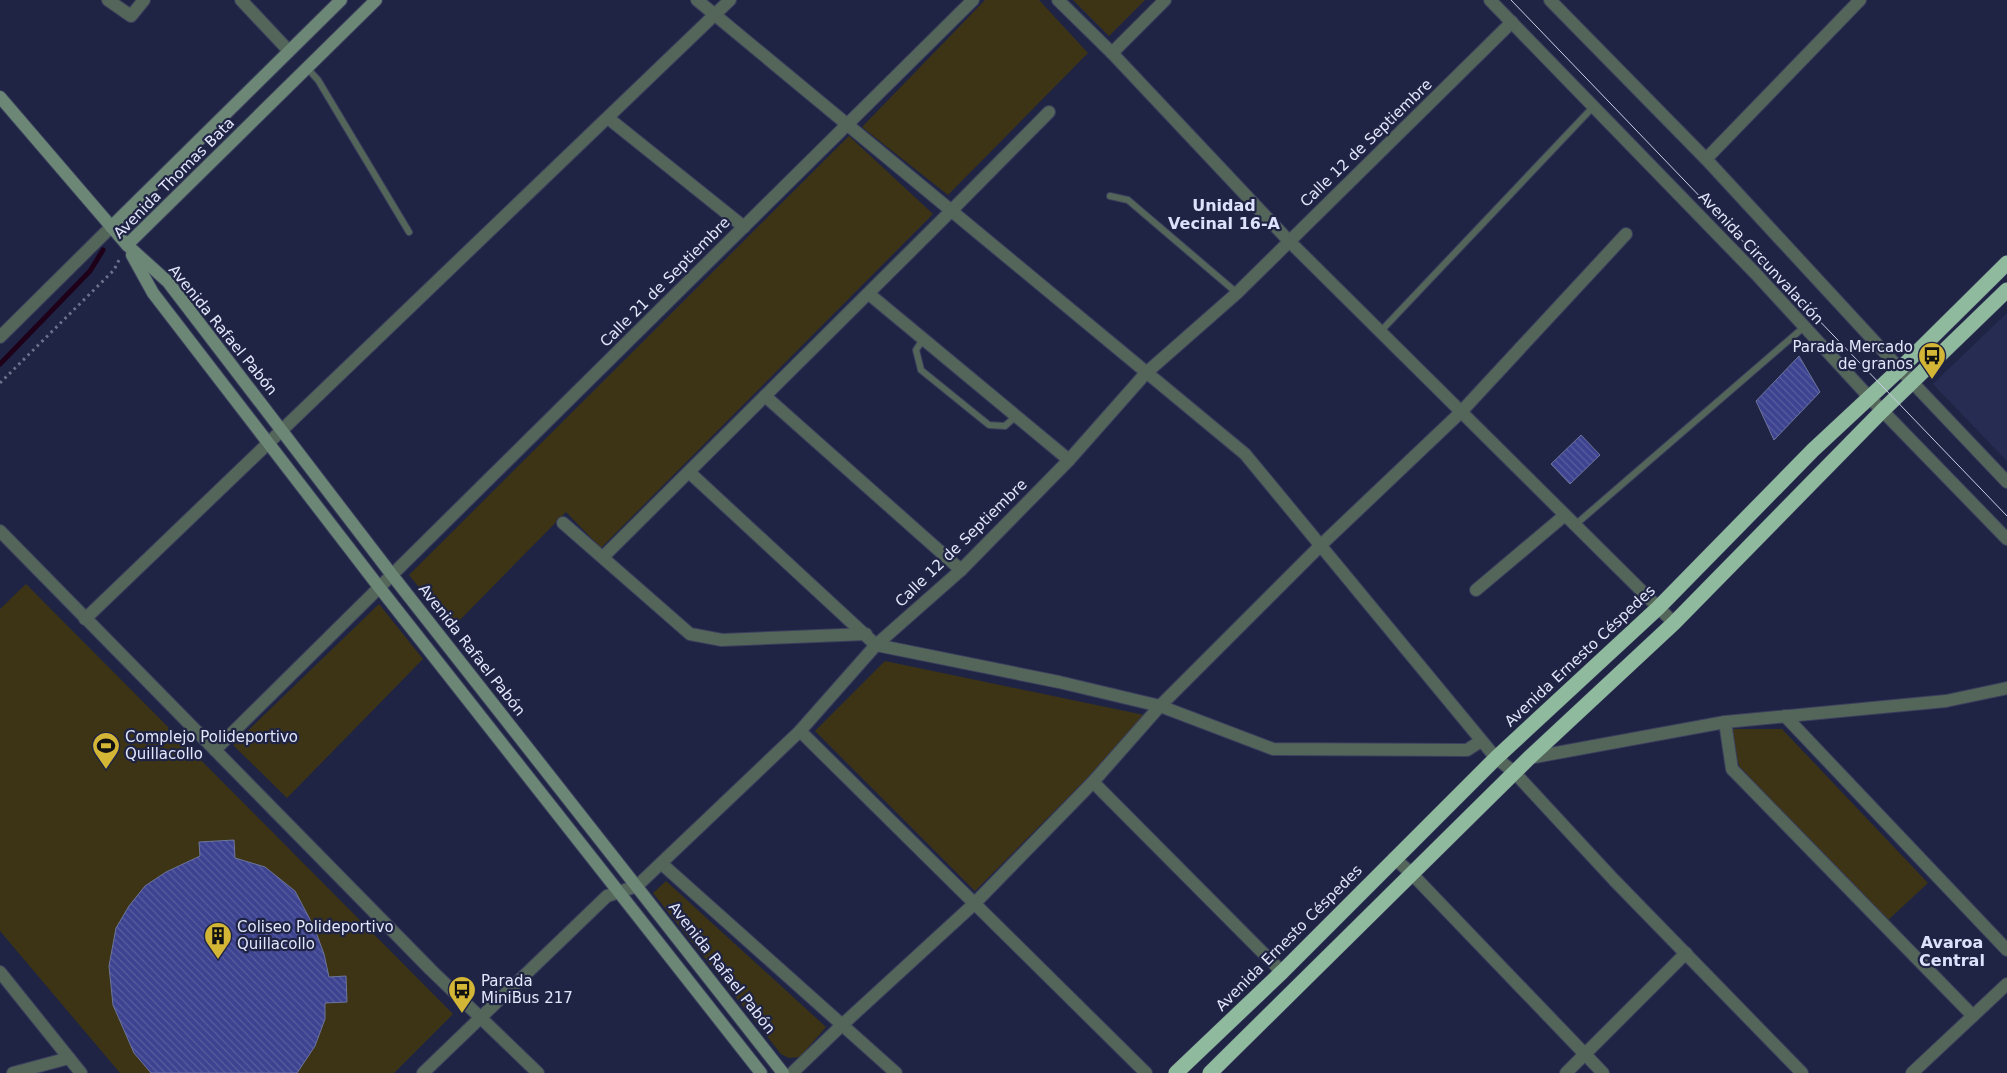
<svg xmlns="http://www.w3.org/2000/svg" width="2007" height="1073" font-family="'DejaVu Sans',sans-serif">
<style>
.built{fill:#272c52}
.green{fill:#3c3415}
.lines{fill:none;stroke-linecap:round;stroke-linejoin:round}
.stream{stroke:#1e0019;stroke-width:5}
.building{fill:url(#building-back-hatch);stroke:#6d759b}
.lane-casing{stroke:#3b3f5e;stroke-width:8}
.street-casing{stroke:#3b3f5e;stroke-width:14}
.secondary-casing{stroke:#3b3f5e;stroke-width:14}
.highway-casing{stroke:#3b3f5e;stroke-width:16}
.path{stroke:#6d718d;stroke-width:3;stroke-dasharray:2.5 4;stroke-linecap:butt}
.lane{stroke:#546559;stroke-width:6}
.street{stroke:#546559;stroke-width:12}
.secondary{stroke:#6c8775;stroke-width:12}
.highway{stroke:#90ba9e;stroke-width:15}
.tram{stroke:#cacfe6;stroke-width:1}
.labels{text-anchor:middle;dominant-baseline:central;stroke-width:4.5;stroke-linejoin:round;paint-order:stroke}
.street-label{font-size:15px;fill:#e2e7fc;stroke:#202444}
.poi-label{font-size:15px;fill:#e2e7fc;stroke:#202444;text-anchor:start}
.neighbourhood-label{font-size:16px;font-weight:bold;fill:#dde2fc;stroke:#202444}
</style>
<defs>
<pattern id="building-back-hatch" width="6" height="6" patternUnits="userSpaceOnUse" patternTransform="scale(1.25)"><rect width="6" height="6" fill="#3d4390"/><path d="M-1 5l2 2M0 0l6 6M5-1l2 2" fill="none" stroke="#595ea0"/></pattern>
</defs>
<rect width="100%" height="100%" fill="#202444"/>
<polygon class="built" points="2007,313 2007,461 1933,384"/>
<g class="green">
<polygon points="985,0 1039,0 1088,53 948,195 862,127"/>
<polygon points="1073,0 1145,0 1109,36"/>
<polygon points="849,136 933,214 601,548 566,512 452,628 409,575"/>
<polygon points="26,584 453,1014 394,1073 120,1073 0,931 0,609"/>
<polygon points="379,604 423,659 287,798 233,745"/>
<polygon points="885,661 1149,716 975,891 815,731"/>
<polygon points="1731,729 1782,729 1928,883 1886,922 1739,766"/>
<polygon points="666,881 826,1027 800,1057 789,1058 781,1054 653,893"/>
</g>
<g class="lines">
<polyline class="stream" points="0,364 90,271 103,250"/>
</g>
<g class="building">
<polygon points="1799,356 1820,392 1774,440 1756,401"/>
<polygon points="1581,435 1600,455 1570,484 1551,464"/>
<polygon points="234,840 235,858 265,867 295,891 314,927 324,954 329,977 346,976 347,1002 325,1003 325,1019 315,1046 297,1073 151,1073 134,1053 113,1005 109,966 116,928 129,906 145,886 166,872 200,856 199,842"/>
</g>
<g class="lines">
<defs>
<g id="lane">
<polyline points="307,68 318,80 409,232"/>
<polyline points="1110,196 1128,200 1237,293"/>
<polyline points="1380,332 1594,106"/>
<polyline points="923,339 916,350 921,370 989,425 1005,426 1016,416"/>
<polyline points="1575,525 1804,327"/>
</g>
<g id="street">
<polyline points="108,0 131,16 144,0"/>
<polyline points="241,0 289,51"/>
<polyline points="697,0 1245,454 1496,758 1514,772 1614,880 1802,1073"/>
<polyline points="1058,0 1112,53 1289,241 1674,623"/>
<polyline points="1490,0 1756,274 1869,397 2007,539"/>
<polyline points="1550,0 1706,159 1912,382 2007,482"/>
<polyline points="1112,53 1165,0"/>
<polyline points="608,118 744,227"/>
<polyline points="1706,159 1860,0"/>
<polyline points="869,294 1069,460"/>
<polyline points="0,337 111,227"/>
<polyline points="765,396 961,570"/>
<polyline points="689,472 876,645 1059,682 1160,706 1273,749 1467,750 1481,741"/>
<polyline points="563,523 690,634 722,640 866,634"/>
<polyline points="0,531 431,970 538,1073"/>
<polyline points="603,557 951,211 1049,112"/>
<polyline points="1476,590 1565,515"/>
<polyline points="85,619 730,0"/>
<polyline points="1785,716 2007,950"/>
<polyline points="1725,722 1732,769 1973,1016"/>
<polyline points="800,731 1146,1073"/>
<polyline points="215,750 973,0"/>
<polyline points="1529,758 1725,722 1946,701 2007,688"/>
<polyline points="1093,782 1282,972"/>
<polyline points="1394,858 1411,873 1603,1073"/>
<polyline points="662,864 896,1073"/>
<polyline points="0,972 81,1073"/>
<polyline points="13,1073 69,1058"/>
<polyline points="423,1073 607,896 637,886 800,731 876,645 961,570 1069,460 1146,373 1237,293 1512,22"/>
<polyline points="792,1073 842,1025 974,904 1093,782 1160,706 1321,545 1461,412 1626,234"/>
<polyline points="1566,1073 1686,953"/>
<polyline points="1912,1073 2007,984"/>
</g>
<g id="secondary">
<polyline points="0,97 127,245 168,282 392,575 783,1073"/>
<polyline points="111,227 341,0"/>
<polyline points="127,245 376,0"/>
<polyline points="132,255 153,293 379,587 761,1073"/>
</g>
<g id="highway">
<polyline points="1176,1073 1282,972 1496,758 1658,608 1813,450 1900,369 2007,263"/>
<polyline points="1210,1073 1529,758 1674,623 1882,411 2007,290"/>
</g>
</defs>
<use href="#lane" class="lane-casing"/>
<use href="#street" class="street-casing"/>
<use href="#secondary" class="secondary-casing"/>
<use href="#highway" class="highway-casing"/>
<polyline class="path" points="0,383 114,270 119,260"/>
<use href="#lane" class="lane"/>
<use href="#street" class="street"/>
<use href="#secondary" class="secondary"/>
<use href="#highway" class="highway"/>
<polyline class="tram" points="1511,0 2007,516"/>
</g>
<defs>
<symbol id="bus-pin" viewBox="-11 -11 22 30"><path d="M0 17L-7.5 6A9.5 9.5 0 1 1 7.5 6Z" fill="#d3b635" stroke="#202444"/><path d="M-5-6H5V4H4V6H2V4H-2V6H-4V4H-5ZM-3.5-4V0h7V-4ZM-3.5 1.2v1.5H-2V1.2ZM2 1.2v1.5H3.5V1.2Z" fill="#111"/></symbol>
<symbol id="stadium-pin" viewBox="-11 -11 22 30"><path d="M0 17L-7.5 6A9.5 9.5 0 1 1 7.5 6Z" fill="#d3b635" stroke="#202444"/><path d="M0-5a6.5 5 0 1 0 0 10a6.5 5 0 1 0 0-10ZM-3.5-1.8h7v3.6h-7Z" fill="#111"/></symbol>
<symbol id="building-pin" viewBox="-11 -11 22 30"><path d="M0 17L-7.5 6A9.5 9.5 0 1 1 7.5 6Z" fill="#d3b635" stroke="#202444"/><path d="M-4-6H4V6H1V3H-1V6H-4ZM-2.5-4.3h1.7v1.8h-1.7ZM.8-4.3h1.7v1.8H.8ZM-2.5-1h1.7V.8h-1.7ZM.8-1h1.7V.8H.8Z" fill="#111"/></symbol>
</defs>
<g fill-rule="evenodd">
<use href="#bus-pin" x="1916" y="340" width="32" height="43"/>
<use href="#stadium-pin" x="90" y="730" width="32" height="43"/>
<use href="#building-pin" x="202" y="920" width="32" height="43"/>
<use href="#bus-pin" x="446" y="974" width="32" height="43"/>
</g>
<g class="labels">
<g class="street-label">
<text transform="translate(1366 143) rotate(-44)">Calle 12 de Septiembre</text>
<text transform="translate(174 178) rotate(-45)">Avenida Thomas Bata</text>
<text transform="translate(1761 258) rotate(47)">Avenida Circunvalación</text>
<text transform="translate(665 282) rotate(-45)">Calle 21 de Septiembre</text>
<text transform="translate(223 330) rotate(51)">Avenida Rafael Pabón</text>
<text transform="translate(961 543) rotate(-44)">Calle 12 de Septiembre</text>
<text transform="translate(472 650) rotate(52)">Avenida Rafael Pabón</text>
<text transform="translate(1580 656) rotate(-43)">Avenida Ernesto Céspedes</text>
<text transform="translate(1289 938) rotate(-45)">Avenida Ernesto Céspedes</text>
<text transform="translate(722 968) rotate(52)">Avenida Rafael Pabón</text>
</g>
<g class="poi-label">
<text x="1913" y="347" text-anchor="end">Parada Mercado<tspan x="1913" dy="17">de granos</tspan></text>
<text x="125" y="737">Complejo Polideportivo<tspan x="125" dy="17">Quillacollo</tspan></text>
<text x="237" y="927">Coliseo Polideportivo<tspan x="237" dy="17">Quillacollo</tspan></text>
<text x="481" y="981">Parada<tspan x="481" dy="17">MiniBus 217</tspan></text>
</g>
<g class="neighbourhood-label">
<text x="1224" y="205">Unidad<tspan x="1224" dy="18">Vecinal 16-A</tspan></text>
<text x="1952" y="942">Avaroa<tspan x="1952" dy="18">Central</tspan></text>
</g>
</g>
</svg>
